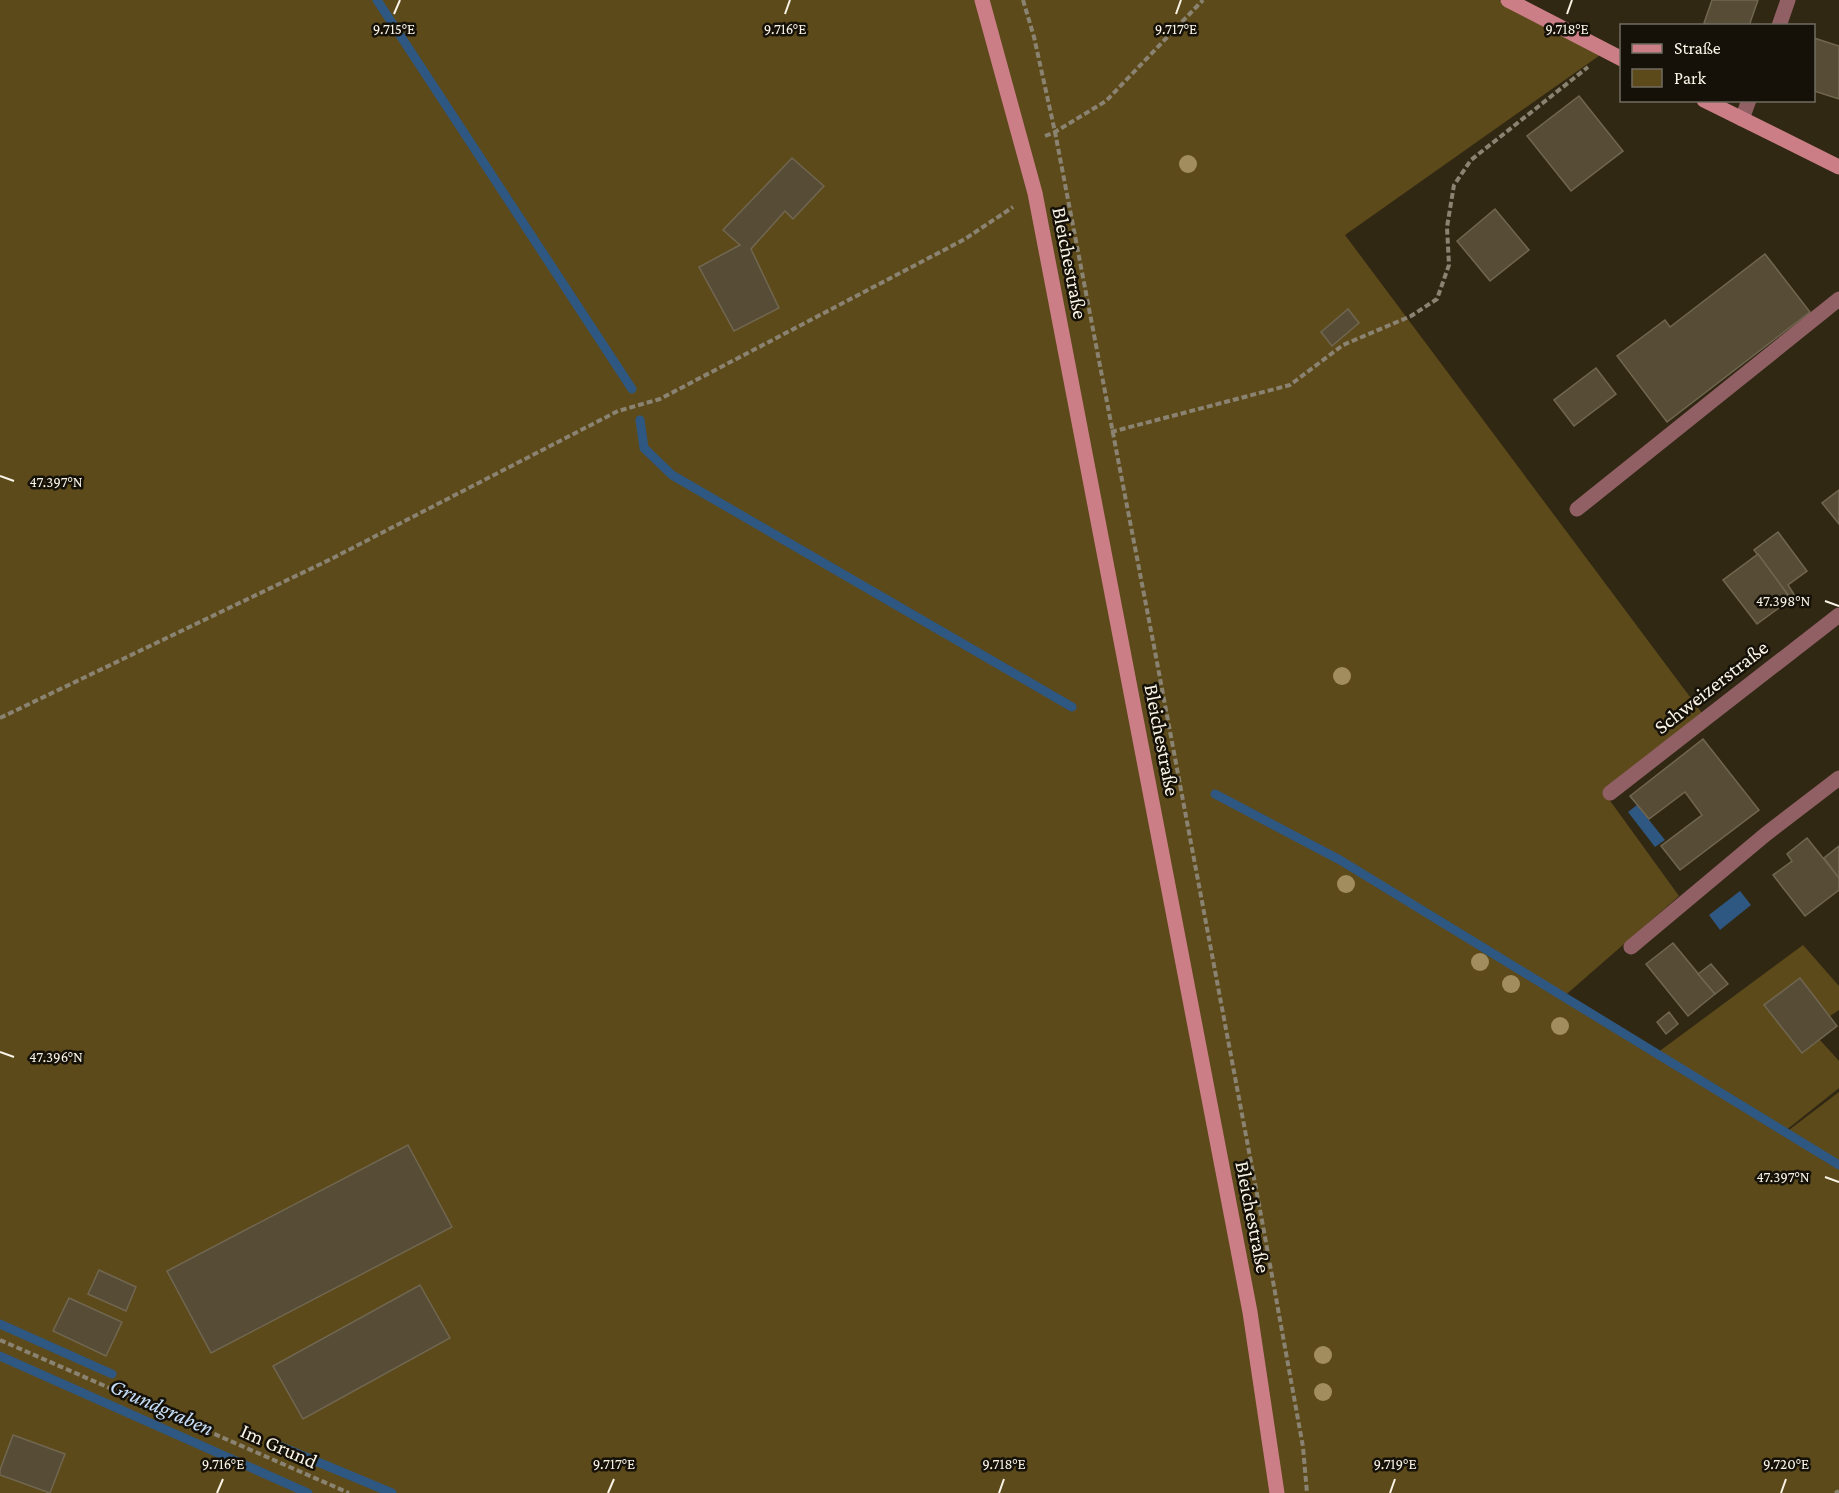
<svg xmlns="http://www.w3.org/2000/svg" width="1839" height="1493" font-family="'Crimson Pro',serif">
<style>
.green{fill:#5d4a1b}
.water{fill:#2e5781}
.lines{fill:none;stroke-linecap:round;stroke-linejoin:round}
.stream{stroke:#2e5781;stroke-width:9}
.building{fill:#574d37;stroke:#716750;stroke-width:1.5}
.path{stroke:#8a8371;stroke-width:4;stroke-dasharray:6 3;stroke-linecap:butt}
.lane{stroke:#916065;stroke-width:15}
.secondary{stroke:#cc7e87;stroke-width:15}
.tree{fill:#a18d5e}
.ticks{fill:none;stroke:#faf4e7;stroke-width:2}
.labels{text-anchor:middle;dominant-baseline:central;stroke-width:5;stroke-linejoin:round;paint-order:stroke}
.street-label{font-size:21px;fill:#faf4e7;stroke:#151108}
.water-label{font-size:22px;font-style:italic;fill:#c6def9;stroke:#151108}
.ticks-label{font-size:15px;text-anchor:middle;fill:#faf4e7;stroke:#151108;stroke-width:5;stroke-linejoin:round;paint-order:stroke}
</style>
<rect width="100%" height="100%" fill="#312813"/>
<g class="green">
<polygon points="0,0 1499,0 1603,53 1345,235 1702,713 1603,791 1679,896 1561,999 1785,1133 1839,1092 1839,1493 0,1493"/>
<polygon points="1803,945 1839,986 1839,1010 1830,1016 1800,978 1765,1005 1802,1053 1820,1040 1839,1061 1839,1088 1785,1131 1657,1053"/>
</g>
<g class="water">
<polygon points="1637,805 1665,840 1655,847 1628,812"/>
<polygon points="1740,891 1751,905 1720,930 1709,915"/>
</g>
<g class="lines">
<g class="stream">
<polyline points="377,0 632,389"/>
<polyline points="640,420 644,448 672,475 1072,707"/>
<polyline points="1215,794 1340,860 1839,1165"/>
<polyline points="0,1324 112,1374"/>
<polyline points="0,1356 308,1493"/>
<polyline points="277,1445 392,1493"/>
</g>
</g>
<g class="building">
<polygon points="1712,0 1758,0 1749,26 1712,26 1704,23"/>
<polygon points="1814,38 1839,46 1839,99 1814,91"/>
<polygon points="1579,96 1623,151 1571,191 1527,136"/>
<polygon points="792,158 824,186 793,219 785,211 751,249 779,308 734,331 699,267 740,245 723,230"/>
<polygon points="1495,209 1529,250 1490,281 1457,241"/>
<polygon points="1765,254 1810,312 1667,422 1617,356 1665,320 1670,327"/>
<polygon points="1348,309 1359,323 1332,346 1321,332"/>
<polygon points="1596,368 1616,394 1574,426 1554,400"/>
<polygon points="1839,490 1839,524 1822,503"/>
<polygon points="1778,532 1807,571 1788,585 1795,596 1791,599 1754,550"/>
<polygon points="1758,554 1791,599 1757,624 1723,580"/>
<polygon points="1703,739 1759,810 1680,870 1661,846 1702,815 1685,792 1649,819 1630,796"/>
<polygon points="1807,838 1839,878 1839,890 1805,916 1773,875 1792,861 1787,854"/>
<polygon points="1839,846 1839,878 1824,858"/>
<polygon points="1673,943 1715,994 1688,1016 1646,964"/>
<polygon points="1711,964 1728,984 1715,994 1698,974"/>
<polygon points="1800,978 1837,1026 1802,1053 1764,1005"/>
<polygon points="1669,1012 1678,1024 1666,1034 1657,1022"/>
<polygon points="408,1145 452,1227 211,1353 167,1271"/>
<polygon points="99,1270 136,1287 126,1311 88,1294"/>
<polygon points="420,1285 450,1338 303,1419 273,1366"/>
<polygon points="69,1298 122,1322 106,1356 53,1331"/>
<polygon points="13,1435 65,1454 50,1493 0,1475 0,1470"/>
</g>
<g class="lines">
<g class="path">
<polyline points="1023,0 1034,37 1055,132 1153,641 1263,1226 1303,1447 1307,1493"/>
<polyline points="1045,136 1055,132 1106,101 1203,0"/>
<polyline points="1111,432 1290,385 1343,345 1411,316 1437,299 1449,265 1447,227 1454,185 1471,160 1588,67"/>
<polyline points="0,718 329,560 618,411 660,399 965,239 1013,207"/>
<polyline points="0,1340 349,1493"/>
<polyline points="1835,1493 1839,1491"/>
</g>
<g class="lane">
<polyline points="1779,26 1788,0"/>
<polyline points="1742,119 1749,100"/>
<polyline points="1577,509 1839,299"/>
<polyline points="1610,793 1839,615"/>
<polyline points="1631,947 1766,834 1839,778"/>
</g>
<g class="secondary">
<polyline points="982,0 1035,193 1250,1312 1277,1493"/>
<polyline points="1508,0 1622,59"/>
<polyline points="1704,100 1839,167"/>
</g>
</g>
<g class="tree">
<circle cx="1188" cy="164" r="9"/>
<circle cx="1342" cy="676" r="9"/>
<circle cx="1346" cy="884" r="9"/>
<circle cx="1480" cy="962" r="9"/>
<circle cx="1511" cy="984" r="9"/>
<circle cx="1560" cy="1026" r="9"/>
<circle cx="1323" cy="1355" r="9"/>
<circle cx="1323" cy="1392" r="9"/>
</g>
<path class="ticks" d="M394 14 400 0M785 14 790 0M1176 14 1181 0M1567 14 1572 0M0 476 14 481M1825 601 1839 606M0 1052 14 1057M1825 1177 1839 1182M217 1493 223 1479M608 1493 614 1479M999 1493 1004 1479M1390 1493 1395 1479M1781 1493 1786 1479"/>
<g class="labels">
<g class="street-label">
<text transform="translate(1070 263) rotate(79)">Bleichestraße</text>
<text transform="translate(1711 687) rotate(-38)">Schweizerstraße</text>
<text transform="translate(1162 740) rotate(79)">Bleichestraße</text>
<text transform="translate(1253 1217) rotate(79)">Bleichestraße</text>
<text transform="translate(279 1446) rotate(24)">Im Grund</text>
</g>
<g class="water-label">
<text transform="translate(162 1407) rotate(24)">Grundgraben</text>
</g>
</g>
<g class="ticks-label">
<text x="394" y="34">9.715°E</text>
<text x="785" y="34">9.716°E</text>
<text x="1176" y="34">9.717°E</text>
<text x="1567" y="34">9.718°E</text>
<text x="56" y="487">47.397°N</text>
<text x="1783" y="606">47.398°N</text>
<text x="56" y="1062">47.396°N</text>
<text x="1783" y="1182">47.397°N</text>
<text x="223" y="1469">9.716°E</text>
<text x="614" y="1469">9.717°E</text>
<text x="1004" y="1469">9.718°E</text>
<text x="1395" y="1469">9.719°E</text>
<text x="1786" y="1469">9.720°E</text>
</g>
<rect x="1620" y="24" width="195" height="78" fill="#151108" stroke="#716c61" stroke-width="1.5"/>
<rect x="1632" y="44" width="30" height="9" fill="#cc7e87" stroke="#716c61" stroke-width="1.5"/>
<text x="1674" y="54" font-size="18" fill="#faf4e7">Straße</text>
<rect x="1632" y="69" width="30" height="18" fill="#5d4a1b" stroke="#716c61" stroke-width="1.5"/>
<text x="1674" y="84" font-size="18" fill="#faf4e7">Park</text>
</svg>
